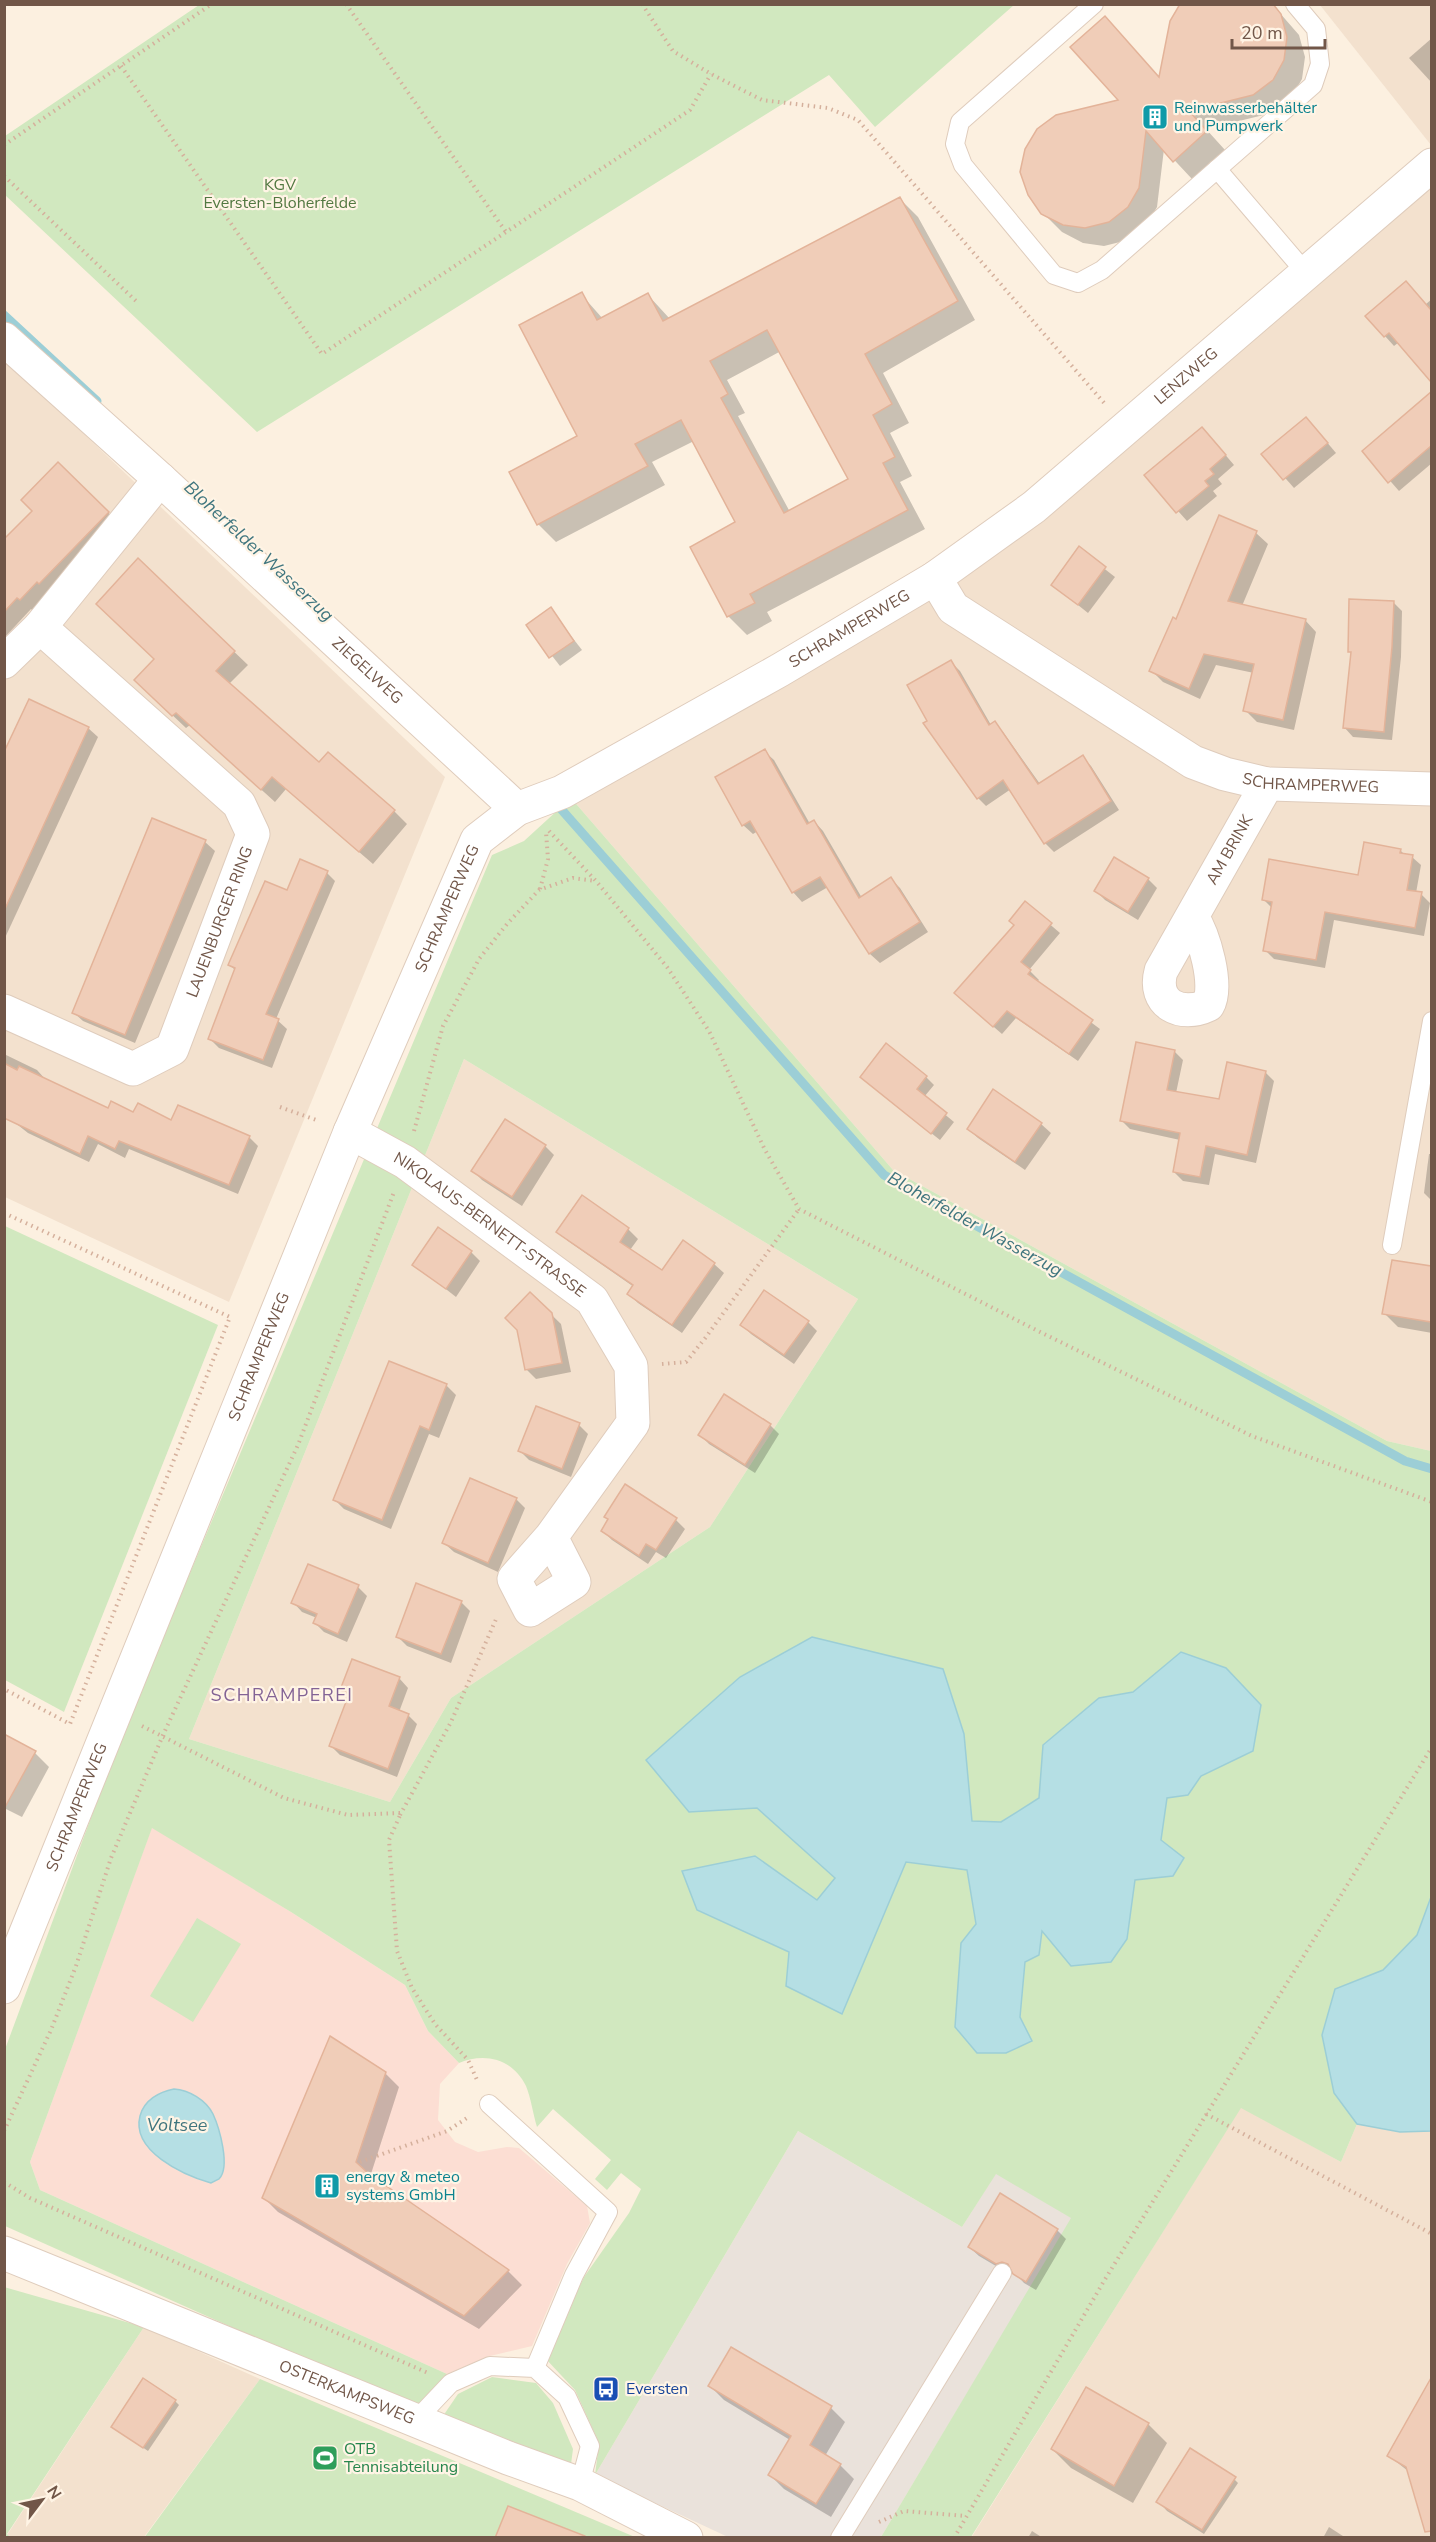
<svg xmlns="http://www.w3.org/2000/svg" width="1436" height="2542" font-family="'Nunito Sans',sans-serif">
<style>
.residential{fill:#f3e1ce}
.commercial{fill:#fcded3}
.industrial{fill:#eae2db}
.green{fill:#d1e8bf;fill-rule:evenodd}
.water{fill:#b5dfe4;stroke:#9cced6;stroke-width:1.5}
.shadow{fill:#0003;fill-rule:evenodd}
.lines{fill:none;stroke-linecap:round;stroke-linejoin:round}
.stream{stroke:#9cced6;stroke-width:9}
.building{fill:#f0cdb8;stroke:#e3b399;stroke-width:1.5;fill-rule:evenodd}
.lane-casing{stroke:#dfccbc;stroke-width:20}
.street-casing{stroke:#dfccbc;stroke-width:35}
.path{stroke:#d5b09c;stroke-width:4;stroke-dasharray:1.5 4.5;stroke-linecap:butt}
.lane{stroke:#fff;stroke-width:18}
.street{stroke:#fff;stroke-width:33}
.labels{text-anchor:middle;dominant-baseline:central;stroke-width:4.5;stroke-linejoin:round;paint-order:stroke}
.culture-label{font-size:16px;fill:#0d838f;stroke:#fff4e5;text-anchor:start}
.park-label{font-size:16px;fill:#527841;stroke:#fff4e5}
.street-label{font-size:16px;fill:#715648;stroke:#fff4e5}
.transit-label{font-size:16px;fill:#164399;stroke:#fff4e5;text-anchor:start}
.leisure-label{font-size:16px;fill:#27864d;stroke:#fff4e5;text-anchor:start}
.water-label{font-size:18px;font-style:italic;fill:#3f757e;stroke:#fff4e5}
.neighbourhood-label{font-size:18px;letter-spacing:1.5px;fill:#836395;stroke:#fff4e5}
</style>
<rect width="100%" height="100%" fill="#fcf0e0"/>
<g class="residential">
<polygon points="1320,5 1431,5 1431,145"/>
<polygon points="1431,157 1431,1451 1387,1441 893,1170 571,798 1031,500"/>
<polygon points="4,358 445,777 229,1302 5,1197"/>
<polygon points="464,1059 858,1299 710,1527 451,1698 390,1802 189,1739"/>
<polygon points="1241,2107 1341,2162 1357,2124 1400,2132 1431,2131 1431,2537 971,2538"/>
<polygon points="144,2327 260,2379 144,2537 11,2538 7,2535"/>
</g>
<polygon class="commercial" points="152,1827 291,1912 405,1985 428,2031 459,2063 440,2084 438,2120 455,2142 478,2152 507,2147 519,2148 587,2206 590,2223 567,2264 532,2346 490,2356 447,2374 40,2190 30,2162"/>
<polygon class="industrial" points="798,2131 962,2227 996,2173 1072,2218 881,2537 728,2537 595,2475"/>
<g class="green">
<polygon points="199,5 199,4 1014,5 875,127 829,75 257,432 5,195 5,136"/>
<path d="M571 798 893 1170 1387 1441 1431 1451V1897L1417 1935 1383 1970 1335 1989 1322 2035 1334 2093 1357 2124 1341 2162 1241 2108 971 2537H881L1071 2218 996 2174 962 2227 798 2131 595 2475 599 2443 575 2390 545 2358 584 2277 629 2213 641 2189 621 2173 607 2190 596 2180 595 2179 611 2160 553 2109 537 2127C533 2114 531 2098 526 2086 513 2059 485 2052 459 2063L428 2031 405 1985 291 1912 152 1828 30 2162 40 2190 447 2374 417 2410 5 2226 4 2052 121 1737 492 855 524 841ZM464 1059 858 1299 710 1527 451 1698 390 1802 189 1739ZM1181 1652 1253 1751 1201 1776 1188 1795 1167 1797 1161 1840 1183 1858 1173 1876 1135 1880 1127 1939 1042 1930 1039 1955 1025 1962 1020 2017 961 1943 976 1924 967 1870 906 1862 842 2014 789 1952 697 1910 683 1871 755 1856 817 1901 836 1878 757 1808 964 1734 972 1821 1001 1822 1039 1798 1043 1745 1099 1698 1133 1692Z"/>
<polygon points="5,1226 218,1325 64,1712 5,1680"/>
<polygon points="197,1918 241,1944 193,2022 150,1996"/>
<polygon points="4,2287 144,2327 7,2534 11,2538 4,2537"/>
<polygon points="492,2377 536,2383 553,2403 573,2449 570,2472 443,2416 458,2394"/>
<polygon points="260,2379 635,2537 144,2538"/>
</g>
<g class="water">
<polygon points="812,1637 943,1669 964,1734 972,1821 1001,1822 1039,1798 1043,1745 1099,1698 1133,1692 1181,1652 1226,1668 1261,1705 1253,1751 1201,1776 1188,1795 1167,1798 1161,1840 1184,1858 1173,1876 1135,1880 1127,1939 1111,1962 1071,1966 1042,1931 1039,1955 1025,1962 1020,2017 1032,2041 1006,2053 977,2053 955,2027 961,1943 976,1924 967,1870 906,1862 842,2014 786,1986 789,1952 697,1910 682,1871 755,1856 817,1900 835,1878 757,1808 689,1812 646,1760 740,1677"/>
<polygon points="1431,1897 1431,2131 1400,2132 1357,2124 1334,2093 1322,2035 1335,1989 1383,1970 1417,1935"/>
<path d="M174 2089C189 2090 206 2100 213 2114 219 2127 231 2167 219 2179 219 2179 211 2183 211 2183 183 2175 131 2151 140 2116 144 2100 159 2092 174 2089Z"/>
</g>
<g class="shadow">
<polygon points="1272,4 1299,35 1305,57 1302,79 1291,98 1272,113 1206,129 1225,150 1192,179 1164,149 1157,207 1146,226 1128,240 1104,246 1083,243 1062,232 1043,213 1121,101 1105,18 1160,78"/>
<polygon points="1432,38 1432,83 1409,58"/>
<path d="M900 199 918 217 975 320 883 373 909 423 890 433 912 476 900 482 925 529 767 612 772 621 747 635 728 616 692 547 737 523 694 441 652 462 665 485 556 542 538 524 579 437 581 294 603 319 648 295 670 319ZM781 351 850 479 790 512 738 416 745 413 727 380Z"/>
<polygon points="1406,283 1426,304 1432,299 1431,377 1399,342 1394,346 1367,316"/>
<polygon points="1432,394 1432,463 1399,491 1364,451"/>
<polygon points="1315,428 1336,453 1294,488 1264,454"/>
<polygon points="1211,438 1234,465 1218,479 1222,484 1213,491 1217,496 1187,521 1146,475"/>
<polygon points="58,464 121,525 34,612 31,609 4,638 4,560"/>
<polygon points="1256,533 1268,544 1242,606 1305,620 1316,632 1294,730 1257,722 1245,710 1254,673 1216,665 1200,699 1163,682 1151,670"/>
<polygon points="1079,549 1115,577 1088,613 1053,585"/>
<polygon points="138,560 248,665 229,684 319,765 394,811 407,824 373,864 286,789 275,802 190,725 186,728 149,693 156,660"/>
<polygon points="1393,602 1402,611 1401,657 1392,740 1353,737 1344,727 1352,654 1349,651"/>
<polygon points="550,609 582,650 560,666 528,625"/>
<polygon points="951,662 960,671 991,725 995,723 1003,732 1040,784 1082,757 1091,766 1119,810 1054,852 1045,843 1011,789 986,806 978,798 929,721"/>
<polygon points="88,728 98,737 4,940 4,756"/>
<polygon points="764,751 774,760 810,824 814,821 823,831 862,898 891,879 900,888 928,932 880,963 870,954 828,887 802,902 793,892 758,831 753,834 743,825"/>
<polygon points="153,820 205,842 215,851 135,1043 83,1021 73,1012"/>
<polygon points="1400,850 1405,855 1412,857 1421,865 1416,893 1421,894 1430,903 1424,936 1334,920 1325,968 1274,959 1265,950 1272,908 1263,899 1359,877"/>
<polygon points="327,873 335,881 276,1019 287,1029 272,1068 219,1048 210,1039 236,971 230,965 288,892"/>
<polygon points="1148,879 1157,888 1138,920 1105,900 1096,891"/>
<polygon points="1025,903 1060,933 1029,970 1039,980 1037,982 1100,1029 1078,1061 1016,1018 1002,1034 965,1002 1015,925"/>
<polygon points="1174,1051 1183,1060 1176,1093 1220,1101 1265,1072 1274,1081 1256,1163 1215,1154 1209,1185 1183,1181 1174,1172 1180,1140 1130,1129 1121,1120"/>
<polygon points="4,1054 37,1070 46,1080 108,1110 249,1137 258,1146 238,1194 129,1149 125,1158 98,1144 89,1162 28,1133 4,1114"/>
<polygon points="926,1077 934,1085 924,1097 954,1122 940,1140 869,1084"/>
<polygon points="994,1091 1041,1124 1051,1133 1025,1170 978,1138 968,1129"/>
<polygon points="545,1146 554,1155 522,1206 482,1180 473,1171"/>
<polygon points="1429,1154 1432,1154 1432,1201 1424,1193"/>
<polygon points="583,1197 628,1229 638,1239 630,1250 662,1273 714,1264 724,1273 682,1333 638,1303 629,1294 634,1287 568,1241 558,1232"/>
<polygon points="471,1252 480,1261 456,1297 414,1264"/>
<polygon points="1393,1261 1432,1268 1432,1333 1398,1327 1384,1313"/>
<polygon points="530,1294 561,1324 571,1372 536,1379 527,1370"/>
<polygon points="808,1322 817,1331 794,1364 751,1334 742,1325"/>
<polygon points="446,1385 456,1395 439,1438 429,1434 391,1529 344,1509 335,1500"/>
<polygon points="579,1425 588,1434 571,1477 529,1460 520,1451"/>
<polygon points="770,1425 779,1434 755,1473 709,1444 700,1435"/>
<polygon points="516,1499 525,1508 498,1572 454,1552 444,1543"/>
<polygon points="676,1520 685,1529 666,1558 656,1552 648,1564 612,1540 603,1531"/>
<polygon points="358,1587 367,1596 347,1642 324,1632 315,1623 317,1618 302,1612 293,1602"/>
<polygon points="461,1602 470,1611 451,1663 407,1646 397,1636"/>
<polygon points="399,1678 408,1688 399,1712 408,1715 417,1724 397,1777 340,1755 331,1746 349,1697 342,1690"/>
<polygon points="35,1753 49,1767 22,1817 4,1808"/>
<polygon points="385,2073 399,2087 370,2177 508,2271 522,2285 479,2329 278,2212 264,2198"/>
<polygon points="1057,2230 1066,2239 1036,2290 1024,2283 1012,2270 1006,2272 979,2256 969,2247"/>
<polygon points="732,2349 831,2408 845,2422 825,2456 840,2465 854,2479 831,2517 784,2489 770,2475 790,2440 724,2400 710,2386"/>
<polygon points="1423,2396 1432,2400 1432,2534 1425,2528 1408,2471 1389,2456"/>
<polygon points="175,2401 179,2405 148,2451 113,2427"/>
<polygon points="1148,2424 1167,2443 1133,2503 1071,2468 1052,2449"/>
<polygon points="1229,2474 1238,2483 1204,2534 1167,2511 1158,2501"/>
<polygon points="1329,2527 1346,2538 1323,2538"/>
<polygon points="1032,2531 1043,2538 1028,2538"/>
</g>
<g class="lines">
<g class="stream">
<polyline points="4,315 97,401"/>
<polyline points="561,809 884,1175 1405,1461 1432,1469"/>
</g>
</g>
<g class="building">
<polygon points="1180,4 1273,4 1281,14 1287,37 1284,60 1273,80 1253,95 1189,111 1207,131 1173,162 1146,131 1139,188 1128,207 1109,222 1085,228 1063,225 1041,214 1028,195 1020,172 1025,149 1037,129 1056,115 1118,100 1070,47 1105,16 1159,77 1170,21"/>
<path d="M900 197 958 301 865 354 892 404 873 415 895 457 883 463 908 510 750 594 755 603 727 617 690 547 735 522 681 420 635 444 648 466 537 525 509 472 577 436 519 325 582 292 597 320 648 293 663 321ZM767 330 848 479 784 513 721 398 728 394 710 361Z"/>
<polygon points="1406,281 1431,310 1431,382 1389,333 1384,337 1365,316"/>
<polygon points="1431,392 1431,446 1388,483 1362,451"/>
<polygon points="1306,417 1328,443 1283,480 1261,454"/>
<polygon points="1202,427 1226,455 1210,469 1214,474 1205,481 1209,486 1176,513 1144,475"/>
<polygon points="58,462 109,512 39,584 37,582 20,600 17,598 4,612 4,539 32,511 21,500"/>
<polygon points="1219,515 1257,531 1228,601 1306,619 1283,720 1243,711 1254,664 1204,654 1189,689 1149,671 1173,617 1176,619"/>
<polygon points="1079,546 1106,567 1078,605 1051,585"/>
<polygon points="138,558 235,651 216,671 319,762 328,752 395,810 359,852 272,777 261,790 176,713 172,716 134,680 154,659 96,604"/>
<polygon points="1349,599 1394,601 1392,647 1384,732 1343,728 1351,652 1348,652"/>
<polygon points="551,607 574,641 549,658 526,625"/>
<polygon points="951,660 989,725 995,721 1038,784 1083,755 1111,801 1044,844 1003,780 977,799 923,723 927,721 907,685"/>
<polygon points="29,699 89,727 4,911 4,752"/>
<polygon points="765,749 807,824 814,820 859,898 891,877 920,922 869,954 820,877 792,893 750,821 742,826 715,777"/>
<polygon points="152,818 206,840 125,1035 72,1013"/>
<polygon points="1364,842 1401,849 1400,853 1413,855 1407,890 1422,892 1415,928 1325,912 1316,960 1263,951 1272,902 1262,900 1269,859 1358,875"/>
<polygon points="1114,857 1149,878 1128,912 1094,891"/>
<polygon points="300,859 328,871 266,1014 279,1019 263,1060 208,1039 235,968 228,965 265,881 287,890"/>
<polygon points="1025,901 1052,923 1021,962 1031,970 1028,974 1093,1020 1069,1054 1007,1011 993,1027 954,993 1014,925 1009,921"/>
<polygon points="1136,1042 1175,1050 1167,1090 1219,1099 1227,1062 1266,1071 1247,1155 1206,1146 1200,1177 1173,1172 1180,1133 1120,1121"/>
<polygon points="886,1043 927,1076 917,1089 947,1113 931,1134 860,1077"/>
<polygon points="4,1063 17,1070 19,1066 108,1108 111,1101 133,1112 138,1103 171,1120 178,1105 250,1136 229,1185 119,1141 115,1149 88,1136 80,1154 4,1118"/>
<polygon points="993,1089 1042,1123 1015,1162 967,1129"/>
<polygon points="505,1119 546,1145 512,1197 471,1171"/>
<polygon points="582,1195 629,1228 620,1242 662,1270 683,1240 715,1263 672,1325 627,1294 633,1285 556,1232"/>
<polygon points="438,1227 472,1251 446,1289 412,1265"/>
<polygon points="1392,1260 1431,1266 1431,1322 1382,1314"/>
<polygon points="764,1290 809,1321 784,1355 740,1325"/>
<polygon points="530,1292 552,1313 562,1363 525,1370 517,1330 505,1318"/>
<polygon points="389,1361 447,1384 429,1430 420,1426 382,1520 333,1500"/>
<polygon points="724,1394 771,1424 745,1465 698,1435"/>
<polygon points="536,1406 580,1423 562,1469 518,1451"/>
<polygon points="470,1478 517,1498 488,1563 442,1543"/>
<polygon points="625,1484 677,1518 656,1550 646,1544 639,1556 601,1531 608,1519 604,1517"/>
<polygon points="308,1564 359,1585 338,1634 313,1623 317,1614 291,1603"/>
<polygon points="416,1583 462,1601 441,1654 396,1637"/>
<polygon points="352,1659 400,1677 389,1706 409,1714 388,1769 329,1746 349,1694 340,1690"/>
<polygon points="4,1734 36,1751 4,1809"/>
<polygon points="330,2036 386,2072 356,2162 369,2174 509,2270 464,2316 262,2198"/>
<polygon points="1000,2193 1058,2229 1026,2282 1013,2274 1008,2264 1002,2262 996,2264 968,2247"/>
<polygon points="731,2347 832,2406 810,2445 841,2464 816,2504 768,2475 791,2436 708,2386"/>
<polygon points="143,2378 176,2400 143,2448 111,2427"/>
<polygon points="1431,2378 1431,2531 1425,2532 1406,2467 1387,2456"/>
<polygon points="1086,2387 1149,2423 1114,2486 1051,2449"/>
<polygon points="1190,2448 1236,2477 1202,2530 1156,2502"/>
<polygon points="508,2506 585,2536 585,2538 495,2538"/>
</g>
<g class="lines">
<defs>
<g id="lane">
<polyline points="1094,4 960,122 955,144 963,165 1054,275 1078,283 1102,270 1313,85 1320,64 1316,29 1295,4"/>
<polyline points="1217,169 1306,273"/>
<polyline points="1392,1245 1432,1021"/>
<polyline points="489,2104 608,2212 574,2275 535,2368"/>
<polyline points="416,2420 451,2383 490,2366 535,2368 567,2397 590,2446 580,2484"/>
<polyline points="840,2538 1002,2273"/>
</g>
<g id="street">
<path id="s1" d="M4 339 160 479 517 809"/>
<path id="s2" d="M935 578 953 608 1193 762 1225 774 1267 784 1432 789"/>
<polyline points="4,662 40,627 160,479"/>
<path id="s3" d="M1192 917C1204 935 1219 986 1208 1005 1181 1018 1152 1004 1161 971L1267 784"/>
<path id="s4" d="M4 1011 133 1069 172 1049 253 834 239 804 40 627"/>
<path id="s5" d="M350 1132 405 1162 592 1300 631 1366 633 1423 551 1537 514 1579 530 1610 574 1582 551 1537"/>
<path id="s6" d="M4 1987 350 1132 477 840 517 809 562 792 780 670 935 578 1034 507 1432 165"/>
<path id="s7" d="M4 2253 508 2458 580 2484 686 2538"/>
</g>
</defs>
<use href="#lane" class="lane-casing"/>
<use href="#street" class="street-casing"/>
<g class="path">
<polyline points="346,4 506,232"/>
<polyline points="642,4 673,51 711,74 762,100 828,108 858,120 1105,404"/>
<polyline points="121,66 322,354 690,110 711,74"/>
<polyline points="4,145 212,4"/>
<polyline points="4,176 136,301"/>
<polyline points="549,831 596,881 667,967 709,1031 765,1150 799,1209 1038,1331 1252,1436 1432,1502"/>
<polyline points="540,889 548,859 546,832"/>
<polyline points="280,1107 319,1121"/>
<polyline points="414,1131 443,1026 479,959 507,924 539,890 573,878 596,881"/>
<polyline points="4,1213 230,1317 70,1724 4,1689"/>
<polyline points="662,1364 686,1362 706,1337 799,1209"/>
<polyline points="142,1726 284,1798 348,1815 401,1813 389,1840 397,1951 412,1988 435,2024 468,2060 478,2082"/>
<polyline points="400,1815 451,1722 497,1617"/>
<polyline points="1206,2114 1432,2234"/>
<polyline points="4,2131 51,2030 76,1966 111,1858 163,1735 298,1445 394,1192"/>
<polyline points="360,2162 447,2131 470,2116"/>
<polyline points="4,2182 30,2198 428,2373"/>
<polyline points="879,2522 904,2511 966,2516"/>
<polyline points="954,2538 1104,2281 1432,1747"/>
</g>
<use href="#lane" class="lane"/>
<use href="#street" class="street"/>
</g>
<defs>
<symbol id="building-square" viewBox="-11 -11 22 22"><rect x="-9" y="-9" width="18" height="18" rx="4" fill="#0f9aa8" stroke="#fff4e5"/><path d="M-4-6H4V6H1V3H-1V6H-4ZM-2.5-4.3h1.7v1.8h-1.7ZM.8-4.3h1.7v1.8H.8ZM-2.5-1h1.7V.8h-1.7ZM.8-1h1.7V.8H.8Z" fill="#fff"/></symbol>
<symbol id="bus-square" viewBox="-11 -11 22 22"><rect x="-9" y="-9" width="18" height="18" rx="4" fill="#1a4fb4" stroke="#fff4e5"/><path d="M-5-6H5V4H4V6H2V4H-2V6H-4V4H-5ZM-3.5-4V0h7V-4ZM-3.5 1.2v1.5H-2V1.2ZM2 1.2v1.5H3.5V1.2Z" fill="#fff"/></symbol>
<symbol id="stadium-square" viewBox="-11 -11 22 22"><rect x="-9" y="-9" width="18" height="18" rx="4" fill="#2e9e5b" stroke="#fff4e5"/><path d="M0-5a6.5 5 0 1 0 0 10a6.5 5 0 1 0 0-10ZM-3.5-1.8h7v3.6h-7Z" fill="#fff"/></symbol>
</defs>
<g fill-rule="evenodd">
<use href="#building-square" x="1140" y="102" width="30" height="30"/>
<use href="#building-square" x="312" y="2171" width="30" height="30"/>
<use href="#bus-square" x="591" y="2374" width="30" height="30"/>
<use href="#stadium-square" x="310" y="2443" width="30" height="30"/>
</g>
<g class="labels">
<g class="culture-label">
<text x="1174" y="108">Reinwasserbehälter<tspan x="1174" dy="18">und Pumpwerk</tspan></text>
<text x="346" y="2177">energy &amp; meteo<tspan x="346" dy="18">systems GmbH</tspan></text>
</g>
<g class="park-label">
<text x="280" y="185">KGV<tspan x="280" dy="18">Eversten-Bloherfelde</tspan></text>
</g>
<g class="street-label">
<text stroke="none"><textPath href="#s6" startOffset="2092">LENZWEG</textPath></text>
<text stroke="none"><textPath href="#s6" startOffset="1670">SCHRAMPERWEG</textPath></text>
<text stroke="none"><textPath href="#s1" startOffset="492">ZIEGELWEG</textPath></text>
<text stroke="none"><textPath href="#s2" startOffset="441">SCHRAMPERWEG</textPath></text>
<text stroke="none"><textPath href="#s3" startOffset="308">AM BRINK</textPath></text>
<text stroke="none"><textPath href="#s6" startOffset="1166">SCHRAMPERWEG</textPath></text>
<text stroke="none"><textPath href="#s4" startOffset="321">LAUENBURGER RING</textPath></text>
<text stroke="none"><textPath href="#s5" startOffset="168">NIKOLAUS-BERNETT-STRASSE</textPath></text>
<text stroke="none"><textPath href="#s6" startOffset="680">SCHRAMPERWEG</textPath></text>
<text stroke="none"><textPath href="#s6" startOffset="194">SCHRAMPERWEG</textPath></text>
<text stroke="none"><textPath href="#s7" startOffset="370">OSTERKAMPSWEG</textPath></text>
</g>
<g class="transit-label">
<text x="626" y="2389">Eversten</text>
</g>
<g class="leisure-label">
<text x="344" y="2449">OTB<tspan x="344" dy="18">Tennisabteilung</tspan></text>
</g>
<g class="water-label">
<text transform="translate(259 551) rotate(43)">Bloherfelder Wasserzug</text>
<text transform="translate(975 1224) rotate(29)">Bloherfelder Wasserzug</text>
<text x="177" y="2125">Voltsee</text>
</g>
<g class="neighbourhood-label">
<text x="282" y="1695">SCHRAMPEREI</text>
</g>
</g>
<rect width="1436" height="2542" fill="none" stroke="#715648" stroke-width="12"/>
<g transform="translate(42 2500) rotate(58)" stroke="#fff4e5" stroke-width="4.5" paint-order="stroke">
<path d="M0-4.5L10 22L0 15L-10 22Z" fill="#715648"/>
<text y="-9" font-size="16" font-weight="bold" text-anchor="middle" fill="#715648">N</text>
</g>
<path d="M1232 39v9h93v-9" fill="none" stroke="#715648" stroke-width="3"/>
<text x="1241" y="39" font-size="18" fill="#715648" stroke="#fff4e5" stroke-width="4.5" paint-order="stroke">20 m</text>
</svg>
